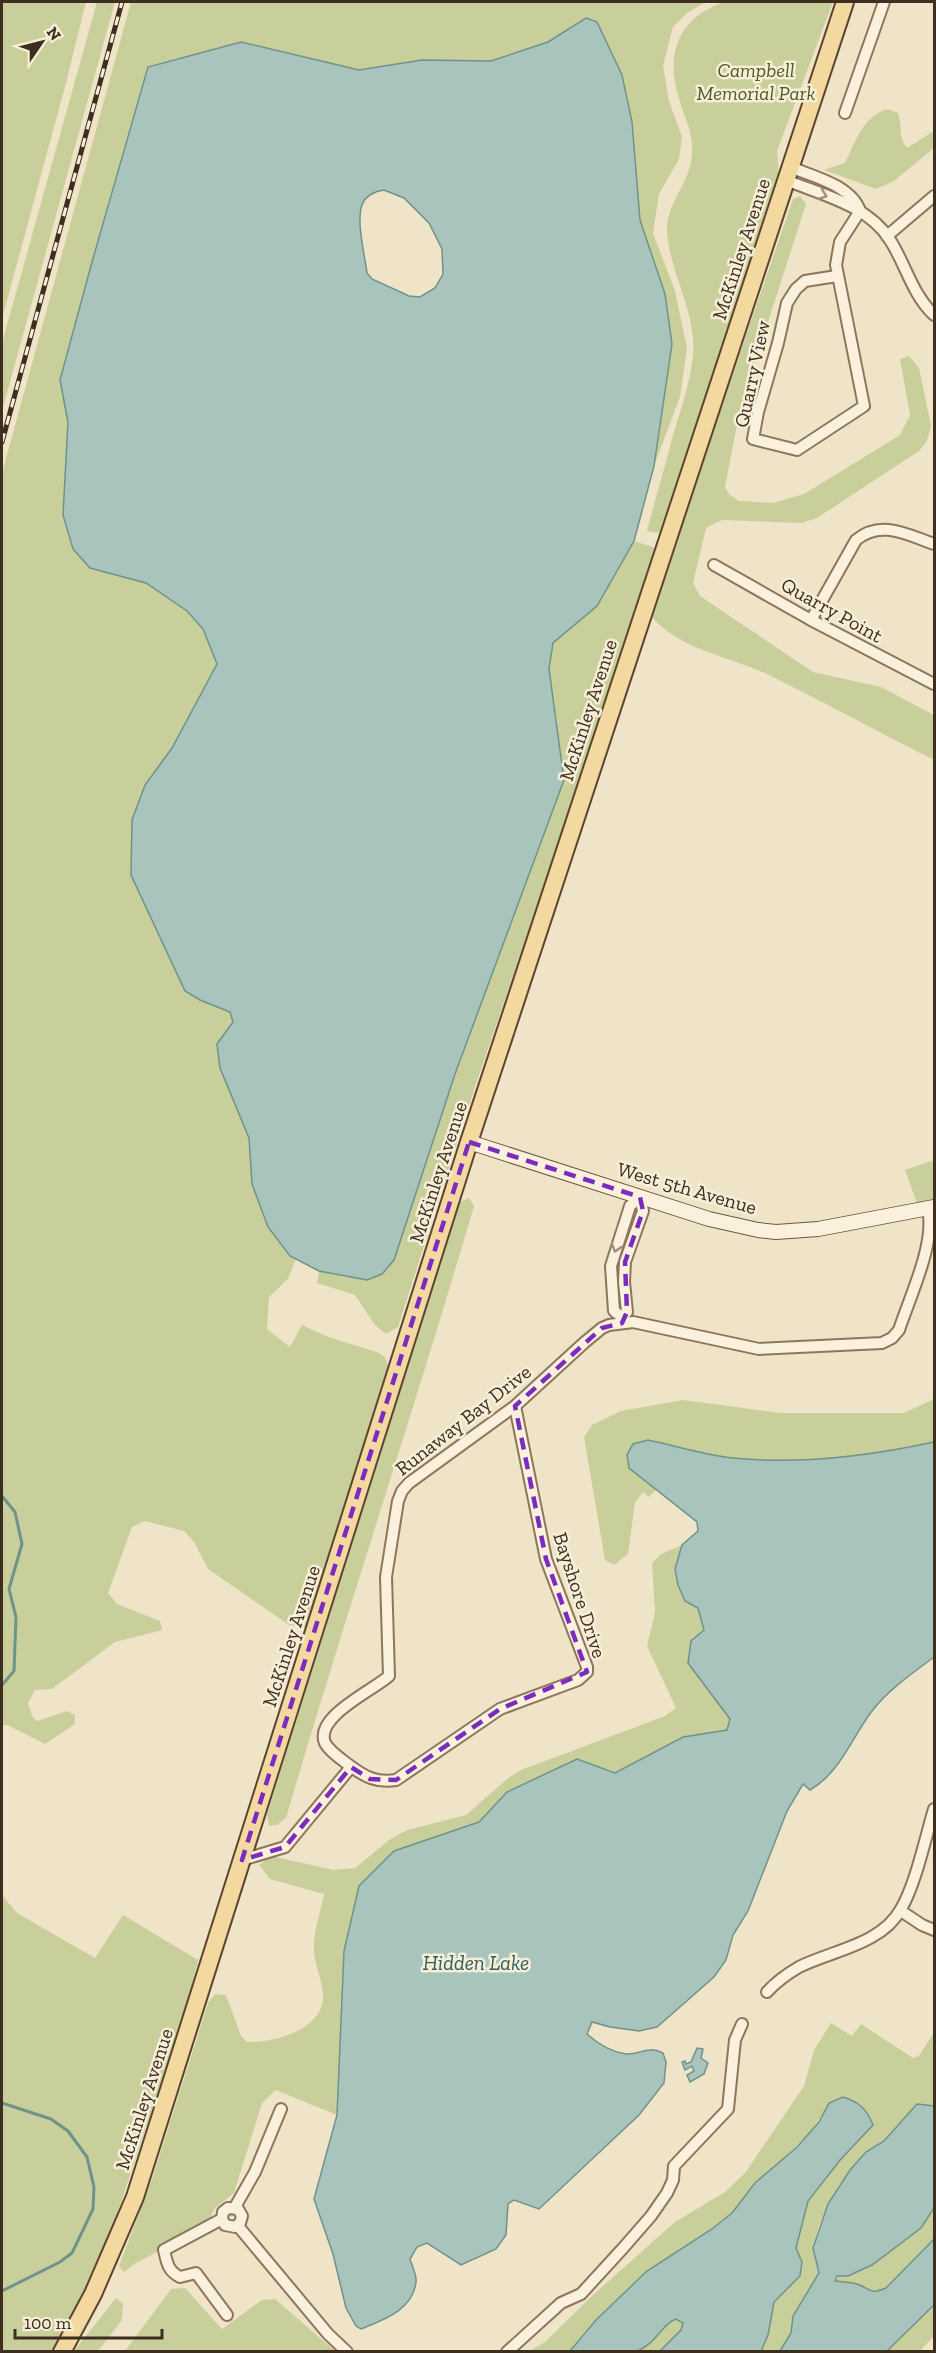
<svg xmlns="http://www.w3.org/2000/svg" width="936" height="2353" font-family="'Zilla Slab',serif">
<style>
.green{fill:#c9cf9b}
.water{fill:#a9c4bc;stroke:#6f938a;stroke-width:1.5;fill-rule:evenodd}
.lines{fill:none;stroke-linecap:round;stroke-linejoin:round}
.stream{stroke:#6f938a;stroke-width:3}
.minor-casing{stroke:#8d765c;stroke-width:14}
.secondary-casing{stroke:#6f573f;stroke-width:16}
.primary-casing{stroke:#5b4430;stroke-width:20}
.minor{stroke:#faf1dc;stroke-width:10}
.secondary{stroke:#faf1dc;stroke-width:14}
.primary{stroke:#f3d9a0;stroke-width:16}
.rail-casing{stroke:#3d2e20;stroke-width:5}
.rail{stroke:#f7eed8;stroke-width:3;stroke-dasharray:9;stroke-linecap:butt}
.oneway{stroke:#9c907e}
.marked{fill:none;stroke:#7b2cbf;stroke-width:4.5;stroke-dasharray:12 8;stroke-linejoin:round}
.labels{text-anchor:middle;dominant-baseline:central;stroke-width:5;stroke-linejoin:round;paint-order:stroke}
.park-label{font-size:20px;font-style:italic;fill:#4d5a26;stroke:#f7eed8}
.street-label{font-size:20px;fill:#3d2e20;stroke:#f7eed8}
.water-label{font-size:21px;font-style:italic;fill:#2f5d5a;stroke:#f7eed8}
</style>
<rect width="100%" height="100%" fill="#f0e4c8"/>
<g class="green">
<polygon points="2,2 86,2 66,83 2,319"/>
<polygon points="97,2 115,2 2,411 2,343"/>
<polygon points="131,2 706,2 687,13 673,27 663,66 669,101 682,137 679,159 659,194 653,233 675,291 687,348 680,397 654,466 672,344 665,294 640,220 632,122 586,18 548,42 491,61 422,60 360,70 306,58 60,380 68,422 63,515 90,568 146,583 187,611 203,629 217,664 172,748 145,785 132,820 200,1000 230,1012 234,1022 217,1044 220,1068 249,1138 252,1184 268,1227 290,1256 296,1259 288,1279 269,1297 267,1329 290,1347 302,1325 328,1337 377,1352 385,1357 388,1366 385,1381 306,1628 289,1625 208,1569 194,1542 184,1531 145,1521 132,1527 108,1593 117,1604 160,1621 162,1630 115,1642 52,1689 35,1690 28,1703 32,1716 37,1721 67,1711 75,1715 75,1724 45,1744 7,1725 2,1725 2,473"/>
<path d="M724 2H833L777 151 779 178 716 371 659 533 647 531C655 500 664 470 672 439 680 412 690 384 693 356 697 313 670 274 667 232 666 199 694 182 692 147 692 130 682 111 678 95 665 51 681 16 724 2Z"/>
<path d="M888 109 898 113C903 128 897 134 907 148L934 131V148L894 181 876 189 824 170 845 163C855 142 864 115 888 109Z"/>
<path d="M800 196 806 204 740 409 725 487 729 494 739 501 773 503 804 494 900 435 910 415 900 359 909 356 919 368 931 426 927 441 919 451 817 518 802 523 722 520 706 528 693 583 700 596 813 672 881 687 934 715V760C879 732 823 702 767 674 726 655 681 651 650 615L793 199Z"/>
<polygon points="634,541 656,548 604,709 475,1087 398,1327 386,1334 375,1325 355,1295 317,1283 319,1271 367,1280 394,1260 455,1074 564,780 549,669 553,643 597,606"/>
<polygon points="934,1160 934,1200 917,1203 905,1170"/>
<path d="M469 1198 474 1206C414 1411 346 1613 286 1818L277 1825 269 1826 267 1814 460 1202Z"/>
<path d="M934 1399V1442C869 1456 800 1465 733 1458 705 1455 676 1446 648 1440L629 1468 657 1489 649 1497 643 1492 635 1503 628 1554 614 1565 605 1560 584 1437 592 1425 621 1411 683 1400 780 1413H904Z"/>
<path d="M682 1545 675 1569 685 1601 698 1608 704 1630 688 1663 730 1719 727 1730 683 1737 615 1773 507 1792 480 1822 394 1851 359 1886 344 1951 337 2115 276 2090 262 2103 234 2193 214 2209 207 2226 136 2263 124 2272 119 2266 153 2176 208 2003 215 1994 226 1995 241 2036 247 2042C272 2043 319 2031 323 2000 325 1986 314 1965 314 1950 313 1932 321 1911 324 1894L270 1879 259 1865 271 1856 334 1870 355 1868 389 1840 407 1830 466 1815 507 1779 521 1770 665 1716 676 1708 647 1646 655 1612 652 1563 661 1554Z"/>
<polygon points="2,1895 17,1913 95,1958 123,1915 198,1960 189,1999 112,2229 70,2320 53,2351 2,2351"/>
<path d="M831 2023 852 2036 861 2024 913 2058 919 2056 934 2032V2106L917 2104 884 2141 866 2152 839 2185 819 2225 813 2247 819 2273 793 2315 791 2333 780 2351H761L768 2335 774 2302 800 2276 802 2262 796 2248 808 2201 841 2159 873 2125C863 2102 854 2093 829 2103 813 2135 785 2156 759 2180 747 2190 741 2206 730 2215 677 2261 610 2293 570 2351L528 2352 545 2342 592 2296 675 2222 725 2192 745 2173 804 2086 814 2050Z"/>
<path d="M934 2208V2239L886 2288C869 2295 871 2288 857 2284 850 2282 842 2282 835 2281L837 2276 872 2265 921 2228Z"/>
<polygon points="185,2288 222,2329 262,2300 275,2299 335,2351 125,2351 171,2289"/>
<polygon points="116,2298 123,2304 122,2320 98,2351 74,2351"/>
<polygon points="934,2305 934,2336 920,2351 887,2352"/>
<path d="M676 2319 683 2323 682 2330 660 2351 634 2352C658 2344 661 2324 676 2319Z"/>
</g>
<g class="water">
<path d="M586 18 597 22 622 75 632 122 640 220 665 294 672 344 654 466 634 541 597 606 553 643 549 669 564 780 455 1074 394 1260 382 1274 367 1280 319 1271 290 1256 268 1227 252 1184 249 1138 220 1068 217 1044 233 1022 230 1012 200 1000 185 991 131 875 132 820 145 785 172 748 217 664 203 629 187 611 146 583 90 568 73 549 63 515 68 422 60 380 92 262 148 67 241 42 359 70 422 60 491 61 548 42ZM384 190 404 198 429 223 442 249 443 274 435 288 420 297 409 296 372 279 367 273C365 256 356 222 362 205 365 196 375 191 384 190Z"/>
<path d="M648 1440C676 1446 705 1455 733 1458 800 1465 869 1456 934 1442V1657C913 1673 889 1689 872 1711 852 1737 840 1773 810 1790L803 1784 787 1811 748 1911 733 1935 726 1960 714 1977 657 2027 639 2031 610 2027 592 2022 587 2034C598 2044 611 2052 626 2054 640 2055 647 2045 663 2053L666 2062 664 2083 639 2115 539 2209 514 2200 508 2204 506 2235 496 2249 461 2265 427 2243 417 2247 410 2259C412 2266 417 2275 416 2282 413 2310 383 2320 361 2329L356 2326 346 2308 333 2254 314 2199 337 2115 344 1951 359 1886 394 1851 479 1822 507 1792 577 1759 615 1773 683 1737 727 1730 730 1719 688 1663 691 1641 704 1630 698 1608 685 1601 678 1585 675 1569 682 1545 698 1531 697 1522 629 1468 627 1455 633 1444Z"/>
<polygon points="697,2048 703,2049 701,2058 708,2063 704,2074 690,2082 687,2075 694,2071 692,2066 685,2070 682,2062 685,2061 686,2064 691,2062"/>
<path d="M843 2097C860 2102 867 2110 873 2125L841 2159 808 2201 796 2248 802 2262 800 2276 774 2302 768 2335 761 2351H660L681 2330 683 2323 676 2319C661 2324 658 2344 634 2352L570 2351 596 2320 647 2271 712 2229 732 2213 755 2183 797 2147 819 2122 829 2103Z"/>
<path d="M917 2104 934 2106V2208L921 2228 872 2265 848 2276H837L835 2281C842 2282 850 2282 857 2284 871 2289 869 2295 886 2288L934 2239V2305L887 2351H780L791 2333 793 2316 819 2273 813 2248 828 2204 850 2170 866 2152 884 2141Z"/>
</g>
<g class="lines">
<g class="stream">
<polyline points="2,1496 15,1512 22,1544 9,1589 16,1617 14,1671 2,1685"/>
<polyline points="2,2103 51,2119 68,2131 87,2157 94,2187 93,2209 72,2253 60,2262 2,2291"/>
</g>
<defs>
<g id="minor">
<polyline points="845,113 884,2"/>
<path d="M790 167C812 176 851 185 860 211"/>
<path d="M786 180C822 195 868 205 890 240 906 265 912 294 934 315"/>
<polyline points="887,236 934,196"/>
<polyline points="837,276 805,281 796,289 787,303 778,343 758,412 753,439 797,450 864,406 836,265 840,242 860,211"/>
<polyline points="714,565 811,620 934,684"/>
<path d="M811 620 856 540C881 519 908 535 934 544"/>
<polyline points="622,1317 627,1312 624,1282 625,1262 643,1211 640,1197"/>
<polyline points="622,1323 622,1317 614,1311 611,1266 630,1206 640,1197"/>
<path d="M515 1406 546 1559 587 1667V1672L578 1680 500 1709 396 1780C376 1783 365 1777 349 1765 341 1759 330 1752 325 1743 314 1717 372 1691 389 1676L386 1577 398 1501 402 1491 409 1483 515 1406 585 1342 602 1328 609 1325 633 1322 759 1349 882 1343 892 1338 899 1330C910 1296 936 1243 928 1209"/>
<polyline points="242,1860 285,1847 351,1767"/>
<polyline points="901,1911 922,1925 934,1930"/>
<path d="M767 1992C776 1982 787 1974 799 1967 833 1950 881 1945 901 1909 916 1883 925 1839 934 1809"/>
<polyline points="235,2207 255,2172 281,2109"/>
<path d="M222 2219 225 2225 235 2227 240 2223 242 2216 238 2209 228 2208 223 2212 222 2219 164 2250C167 2263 168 2271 180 2277L196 2273 227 2315"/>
<polyline points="238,2226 328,2334 347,2352"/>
<polyline points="507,2352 561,2303 581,2294 624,2247 651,2216 667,2193 673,2180 674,2166 728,2109 735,2040 742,2024"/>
</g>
<polyline id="secondary" points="469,1142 709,1219 758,1230 776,1232 818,1229 934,1207"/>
<polyline id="primary" points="62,2352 93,2294 135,2197 469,1142 845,2"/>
</defs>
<use href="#minor" class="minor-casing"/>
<use href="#secondary" class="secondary-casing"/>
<use href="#primary" class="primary-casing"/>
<use href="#minor" class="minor"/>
<use href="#secondary" class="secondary"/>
<use href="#primary" class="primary"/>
<defs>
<polyline id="rail" points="2,442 122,2"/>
</defs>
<use href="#rail" class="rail-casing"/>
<use href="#rail" class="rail"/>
</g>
<defs><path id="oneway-chevron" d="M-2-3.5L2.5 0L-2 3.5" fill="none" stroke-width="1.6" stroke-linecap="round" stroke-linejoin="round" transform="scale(1.5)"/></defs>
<g class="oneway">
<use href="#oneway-chevron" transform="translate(823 195) rotate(20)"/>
<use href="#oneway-chevron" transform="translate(616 1248) rotate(107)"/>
</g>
<path class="marked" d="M469 1142 640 1197 643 1211 625 1262 627 1312 622 1323 602 1328 515 1406 546 1559 587 1672 500 1709 396 1780 370 1779 351 1767 285 1847 242 1860Z"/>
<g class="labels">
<g class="park-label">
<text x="756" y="70">Campbell<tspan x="756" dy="23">Memorial Park</tspan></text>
</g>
<g class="street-label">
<text transform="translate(741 249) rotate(-72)">McKinley Avenue</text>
<text transform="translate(752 374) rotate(-78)">Quarry View</text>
<text transform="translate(832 610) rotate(29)">Quarry Point</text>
<text transform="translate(588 710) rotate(-72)">McKinley Avenue</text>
<text transform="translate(438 1172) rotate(-72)">McKinley Avenue</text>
<text transform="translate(687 1188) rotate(16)">West 5th Avenue</text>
<text transform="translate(463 1420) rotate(-38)">Runaway Bay Drive</text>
<text transform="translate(580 1595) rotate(72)">Bayshore Drive</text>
<text transform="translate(291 1636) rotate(-72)">McKinley Avenue</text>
<text transform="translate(144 2099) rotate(-72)">McKinley Avenue</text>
</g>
<g class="water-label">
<text x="476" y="1962">Hidden Lake</text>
</g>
</g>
<rect width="936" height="2353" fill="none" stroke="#3d2e20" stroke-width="6"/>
<g transform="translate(42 42) rotate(55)" stroke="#f7eed8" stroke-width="4.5" paint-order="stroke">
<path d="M0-4.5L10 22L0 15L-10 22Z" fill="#3d2e20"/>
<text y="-9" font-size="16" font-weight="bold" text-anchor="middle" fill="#3d2e20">N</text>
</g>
<path d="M15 2329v9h147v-9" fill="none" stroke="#3d2e20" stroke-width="3"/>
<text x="24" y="2329" font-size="18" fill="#3d2e20" stroke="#f7eed8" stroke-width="4.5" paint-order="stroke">100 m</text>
</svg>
